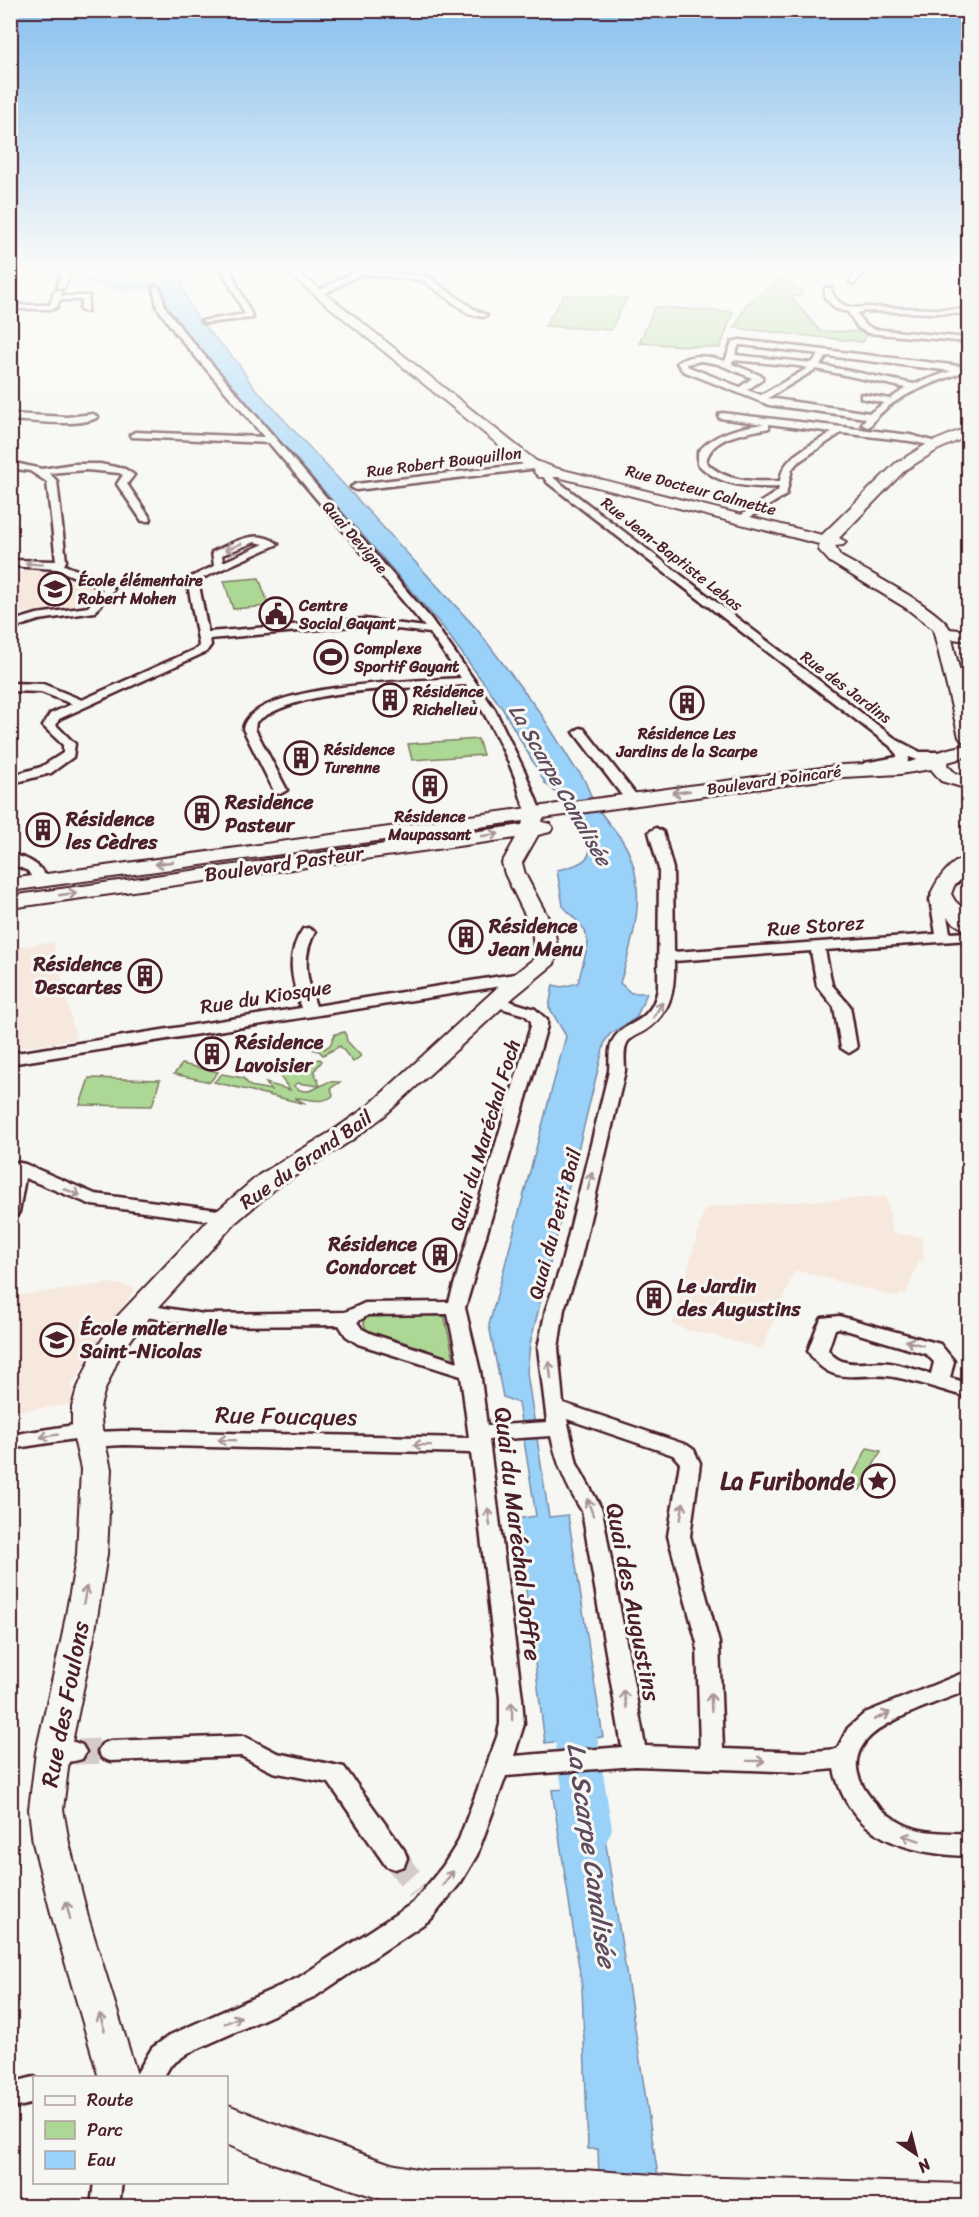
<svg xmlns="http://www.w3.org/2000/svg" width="979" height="2217" font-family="Sriracha,sans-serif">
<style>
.built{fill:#f6e8dc}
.green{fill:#add795;stroke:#7c7b60;stroke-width:1.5}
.water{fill:#99d1f8;stroke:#798aa6;stroke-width:1.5}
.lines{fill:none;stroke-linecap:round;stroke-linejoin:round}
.river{fill:#99d1f8;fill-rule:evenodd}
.street-tunnel{stroke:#d4cbca;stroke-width:25;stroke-dasharray:25 13;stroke-linecap:butt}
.street-casing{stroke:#4a1f2b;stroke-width:5}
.secondary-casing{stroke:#4a1f2b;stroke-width:4}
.street{fill:#f6f6f2;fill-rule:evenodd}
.secondary{fill:#f6f6f2;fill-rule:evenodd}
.oneway{stroke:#a99598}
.labels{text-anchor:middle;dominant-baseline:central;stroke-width:6;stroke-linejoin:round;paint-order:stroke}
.far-street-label{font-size:16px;fill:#4a1f2b;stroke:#f6f6f2}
.far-poi-label{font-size:16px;font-weight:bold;fill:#4a1f2b;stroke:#f6f6f2;text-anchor:start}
.poi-label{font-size:20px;font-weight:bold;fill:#4a1f2b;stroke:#f6f6f2;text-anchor:start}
.street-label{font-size:20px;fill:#4a1f2b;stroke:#f6f6f2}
.water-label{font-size:21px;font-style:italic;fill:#5e4c5e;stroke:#f6f6f2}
.near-street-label{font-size:24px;fill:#4a1f2b;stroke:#f6f6f2}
.near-poi-label{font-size:24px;font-weight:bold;fill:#4a1f2b;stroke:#f6f6f2;text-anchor:end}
.near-water-label{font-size:26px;font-style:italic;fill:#5e4c5e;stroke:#f6f6f2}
</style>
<rect width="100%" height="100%" fill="#f6f6f2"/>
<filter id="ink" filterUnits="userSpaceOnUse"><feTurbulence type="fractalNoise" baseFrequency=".0167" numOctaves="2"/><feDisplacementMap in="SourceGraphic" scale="12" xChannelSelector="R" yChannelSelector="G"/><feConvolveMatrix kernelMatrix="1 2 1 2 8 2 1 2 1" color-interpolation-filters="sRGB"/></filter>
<g filter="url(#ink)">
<g class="built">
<polygon points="35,567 56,569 97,586 99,590 93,599 64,611 22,613 11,617 11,576"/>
<polygon points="53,942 76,1039 11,1049 11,948"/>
<polygon points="886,1197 893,1233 921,1237 924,1261 919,1260 905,1295 902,1294 898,1297 795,1270 762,1349 700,1332 690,1331 673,1324 704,1210 716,1206"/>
<polygon points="112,1283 135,1288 72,1384 73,1404 15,1412 15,1296"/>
</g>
<g class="green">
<polygon points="779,279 787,280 793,288 800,290 802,295 791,297 820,331 869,332 863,342 735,328 746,305"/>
<polygon points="564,295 627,298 611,330 545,326"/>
<polygon points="655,307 733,312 720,348 639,343"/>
<polygon points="259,578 269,606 233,609 224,581"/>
<polygon points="478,739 483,755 412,760 408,744"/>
<polygon points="345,1032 347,1041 361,1056 353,1062 340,1046 323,1055 319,1051 305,1047 308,1043 317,1040 324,1044 324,1049 330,1045 335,1034"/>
<path d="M320 1059 322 1061 314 1071 320 1086 297 1083 294 1086C305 1096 315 1089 326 1083 329 1081 335 1082 340 1082L331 1088 333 1096C320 1105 309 1098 295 1098L306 1104 214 1082 222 1074 243 1078 250 1086 271 1090 266 1083 290 1090 281 1078 285 1070 295 1064Z"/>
<polygon points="182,1064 218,1072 210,1082 174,1074"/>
<polygon points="89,1078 160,1080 152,1106 80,1105"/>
<polygon points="366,1314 444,1314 454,1359 366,1330 363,1320"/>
<polygon points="867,1448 881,1451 860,1490 847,1487"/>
</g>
<g class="water">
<path d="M169 270H183C177 310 219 338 240 366 244 372 248 379 253 386L476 628 541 714 575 768C587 777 588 795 597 807 604 819 615 829 622 840 650 884 634 938 620 983L631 993H647L636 1018 610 1034 605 1041 530 1344 527 1373 549 1517 568 1515 603 1737 545 1743 517 1519 536 1516 518 1403 503 1397 489 1325 566 1036 549 1007 553 985 562 987 578 983 588 944 585 930 563 906 557 870C599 862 595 849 575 819 566 805 559 793 545 783L502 708 442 626 171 316C162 300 162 287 169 270Z"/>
<polygon points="597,1787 657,2169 661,2206 600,2206 598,2149 588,2149 582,1987 552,1790"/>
</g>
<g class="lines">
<g class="river">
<path d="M100 270H119L103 280C122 287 171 275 181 285L174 289 121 292 87 283 85 280Z"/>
<polygon points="570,1682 585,1687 591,1699 612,1829 606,1843 590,1848 574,1843 568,1829 549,1699 555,1687"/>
</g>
<g class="street-tunnel">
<polyline points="74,1752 110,1751"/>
<polyline points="395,1858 419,1890"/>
</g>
<defs>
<g id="street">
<polygon points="62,270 70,270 65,287 61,289 57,287"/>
<polygon points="222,270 230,270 253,318 205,323 201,321 245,314"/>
<polygon points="357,270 427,276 475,310 487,315 483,317 469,314 422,280 361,274 322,295 315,293"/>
<polygon points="854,270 861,270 863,273 854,284 850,282 855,273"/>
<path d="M153 286 160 288 165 307 183 331 431 619 495 710 525 772 541 812 539 815 534 816C523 813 519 790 516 780 503 747 486 714 466 685 405 689 305 686 256 722L255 729 287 790 280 794 275 793 243 729C249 683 422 681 461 678L430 633 364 625 210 639 211 645 206 652 59 719 56 725 75 744 73 757 51 773 10 784V776L41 767 63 753V745L43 726 50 714 72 704 41 692 10 691V683L43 684 82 700 198 648 199 645 187 579 214 566 212 552C234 543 256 527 278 544L198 580 208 632 364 619 425 627 269 443 132 437 130 435 135 432 264 437 177 335 157 307ZM255 542 264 544 223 562 222 555Z"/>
<path d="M825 288H831C835 305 850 310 866 307L968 310V314L866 311 857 313 864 324 873 329 968 338V342L868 333 858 328 848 312 836 309 825 298Z"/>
<polygon points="58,290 62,292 61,296 89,296 87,312 80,310 82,300 59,300 57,307 53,309 10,309 10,305 50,305 54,292"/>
<path d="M740 340 968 367V372H963C931 384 890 396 870 426L867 427 862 424 866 418 769 405 683 371 677 363C691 353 708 356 725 361L732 342ZM739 345H741L819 354 812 363 735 355ZM827 356 951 371 914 384 820 365ZM733 360 798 366 808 368 761 395 747 390 762 380V376L732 364ZM701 361 718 364 752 378 740 387 689 367 686 364ZM816 369 906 388 890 399 861 394V398L884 403 870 413 768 398Z"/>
<path d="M722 413 910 435 943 444 938 447 910 441 841 433 797 463 792 469 786 495 742 522 738 521V517L778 491 779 487C751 488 718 486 698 464V452C714 433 740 427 764 424L719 418V414ZM769 424 832 432C812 446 783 454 780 481 754 482 724 482 706 462 711 435 748 433 769 428Z"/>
<path d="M10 414 67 417 93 414 98 417C80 428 32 421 10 420Z"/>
<polygon points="10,462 42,469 73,464 100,464 125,469 134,475 127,484 151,519 150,521 142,521 117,484 123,475 119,473 86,470 49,473 57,481 66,561 64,565 108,582 114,589 95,612 39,620 10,629 10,622 37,614 88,607 103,589 56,569 10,566 10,560 56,561 47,482 30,471 10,468"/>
<polygon points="536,463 539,464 539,468 356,490 351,487 356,484"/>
<polygon points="544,473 550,473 555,479 897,740 920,752 949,752 951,755 949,758 918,760 909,757 907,763 864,769 863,766 864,763 897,757 897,755 890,746 548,483 542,475"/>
<polygon points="580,728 584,729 637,796 639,799 637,802 627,802 576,735 574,732"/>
<path d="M656 828 663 832 673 869 674 952 936 934 930 899 937 886 942 885 949 889 944 899 950 933 968 932V940L825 950 832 985 850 1006 857 1048 849 1053 841 1048 834 1007 817 986 811 951 674 961C675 990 671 1013 646 1030 640 1034 630 1037 627 1043 623 1051 625 1063 625 1071L579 1266 564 1309 558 1348 563 1403 687 1445 694 1450 700 1463 690 1536 719 1643 723 1749 804 1752 837 1749 848 1728 865 1713 968 1671V1690C940 1702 885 1718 866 1741 837 1774 883 1819 913 1828 931 1834 950 1832 968 1834V1856C906 1854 849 1837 834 1769L804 1772 635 1766 506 1776 477 1855 461 1882 431 1919 316 1996 188 2053 170 2066 163 2078H134L152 2048 170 2035 298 1978 413 1903 443 1866 458 1842 497 1737 500 1724V1698L471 1453 123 1445 90 1447 83 1445 81 1438 10 1449V1435L87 1423 94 1425 96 1432 123 1431 469 1438 461 1376 358 1344 346 1336 339 1325 204 1326 139 1316 132 1314 130 1310 132 1306 139 1304 204 1314 345 1312 365 1303 449 1302 531 1026V1021L525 1015 491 1005 488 1002 491 999 496 997 535 1009 547 1020V1026L465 1308 480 1371 487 1426 547 1422 538 1348 546 1309 561 1266 609 1071C610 1062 608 1051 612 1042 623 1019 650 1028 658 989L659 869 649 832ZM448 1314 458 1362 372 1334 362 1329 357 1322 368 1315ZM567 1419 673 1455 680 1463 668 1536 697 1643 700 1748 645 1746 602 1510 577 1464ZM551 1436C557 1464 566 1486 582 1511L622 1747 514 1756 524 1724 522 1698 489 1440Z"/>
<path d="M10 854C28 858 41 864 48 881L46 884H36L28 871 10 863Z"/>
<path d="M308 928 315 932C301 957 307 980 316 1006L527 972 535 977 527 982 10 1064V1054L301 1008C292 980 285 955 303 929Z"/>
<polygon points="10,1161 25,1164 95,1194 226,1211 232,1213 235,1217 232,1221 226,1223 92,1205 25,1178 19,1212 16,1216 10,1218"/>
<path d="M839 1316 940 1344 954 1361 950 1378 968 1383V1397C942 1391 914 1379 887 1376 854 1373 830 1387 808 1351L817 1327 822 1318ZM839 1328 926 1354 934 1362 931 1374C918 1370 904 1366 890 1363 867 1359 844 1372 828 1350L835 1329Z"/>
<polygon points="244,1736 277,1753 344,1767 404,1850 407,1858 404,1866 395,1869 386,1866 329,1783 273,1772 241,1756 110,1761 102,1758 98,1751 102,1744 110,1741"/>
<path d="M53 1742H74L82 1745 86 1752 82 1759C70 1763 57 1763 45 1759L41 1752 45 1745Z"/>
<polygon points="34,2077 36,2078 34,2103 10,2109 10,2083"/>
<polygon points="94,2182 122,2182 119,2206 91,2206"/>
</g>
<g id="secondary">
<path d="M284 270H296L536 461 555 468 822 535 895 464 927 444 968 427V436L937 450 905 470 839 538 846 542 843 545 835 546 840 556C864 570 939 608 950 629L968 631V641L952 639 968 707V742L962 741 959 737 933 629 906 608 830 562 819 550V544L558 477H539L534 472 535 470 526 467Z"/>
<polygon points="968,745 968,756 948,762 947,765 955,773 968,777 968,789 941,781 931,769 900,774 843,777 543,818 542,822 550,824 553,828 550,832 538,835 522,863 525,874 554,929 558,950 554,964 515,996 384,1116 352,1140 277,1187 235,1223 137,1331 119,1357 104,1392 100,1407 102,1430 111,1469 107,1554 94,1637 70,1752 63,1809 69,1843 88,1917 138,2078 99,2078 52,1917 33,1843 29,1809 36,1752 62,1637 77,1554 81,1469 72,1430 72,1407 76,1392 92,1355 117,1317 217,1211 259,1175 334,1130 368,1106 499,986 535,958 532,929 505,874 502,863 516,838 10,908 10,896 522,825 523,821 10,891 10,879 843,765 910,762 948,749"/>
<path d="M968 856V873L954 886 951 894 955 901 968 913V930C952 926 938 909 931 894 937 879 952 860 968 856Z"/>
<polygon points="226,2104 270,2122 391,2164 427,2171 582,2170 684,2177 968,2184 968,2206 402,2206 270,2162 226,2144"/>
</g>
</defs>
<use href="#street" class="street-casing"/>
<use href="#secondary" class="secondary-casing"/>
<use href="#street" class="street"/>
<use href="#secondary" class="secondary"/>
</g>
<defs><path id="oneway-shaft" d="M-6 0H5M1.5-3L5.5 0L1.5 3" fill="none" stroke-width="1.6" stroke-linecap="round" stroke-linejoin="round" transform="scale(1.5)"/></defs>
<g class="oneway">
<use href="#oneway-shaft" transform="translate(233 547) rotate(158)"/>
<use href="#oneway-shaft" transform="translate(34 564) rotate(-176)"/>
<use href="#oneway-shaft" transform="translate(681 792) rotate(172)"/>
<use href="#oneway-shaft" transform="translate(490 835) rotate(-8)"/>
<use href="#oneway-shaft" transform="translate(164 863) rotate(172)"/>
<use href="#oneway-shaft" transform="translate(68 894) rotate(-8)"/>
<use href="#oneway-shaft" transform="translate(658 1010) rotate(-59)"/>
<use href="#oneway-shaft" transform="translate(590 1181) rotate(-76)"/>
<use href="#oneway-shaft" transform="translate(72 1192) rotate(22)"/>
<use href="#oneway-shaft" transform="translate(914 1343) rotate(-165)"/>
<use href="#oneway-shaft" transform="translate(550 1370) rotate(-97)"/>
<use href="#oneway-shaft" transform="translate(49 1436) rotate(171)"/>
<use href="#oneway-shaft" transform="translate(227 1440) rotate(-179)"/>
<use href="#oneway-shaft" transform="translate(422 1445) rotate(-179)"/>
<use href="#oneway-shaft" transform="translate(590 1507) rotate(-110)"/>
<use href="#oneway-shaft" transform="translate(682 1511) rotate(-80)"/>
<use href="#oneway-shaft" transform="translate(489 1517) rotate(-97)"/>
<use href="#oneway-shaft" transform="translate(85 1595) rotate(-80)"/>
<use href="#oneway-shaft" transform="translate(625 1699) rotate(-100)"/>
<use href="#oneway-shaft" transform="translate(711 1702) rotate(-92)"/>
<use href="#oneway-shaft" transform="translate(512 1711) rotate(-91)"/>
<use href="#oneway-shaft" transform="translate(882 1716) rotate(-25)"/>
<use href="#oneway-shaft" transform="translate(756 1761) rotate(1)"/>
<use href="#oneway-shaft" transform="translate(911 1838) rotate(-163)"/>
<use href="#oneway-shaft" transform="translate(448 1878) rotate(-53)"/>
<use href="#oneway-shaft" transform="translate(68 1910) rotate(-104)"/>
<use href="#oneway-shaft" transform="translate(233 2020) rotate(-23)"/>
<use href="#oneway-shaft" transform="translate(102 2022) rotate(-107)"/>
</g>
</g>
<linearGradient id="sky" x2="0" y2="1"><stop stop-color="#88c0ee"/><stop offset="0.46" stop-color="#fbfbf9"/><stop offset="1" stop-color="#fbfbf9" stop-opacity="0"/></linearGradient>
<rect width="979" height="581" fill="url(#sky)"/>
<defs>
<symbol id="school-ring" viewBox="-11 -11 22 22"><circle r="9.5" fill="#f6f6f2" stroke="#4a1f2b" stroke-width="1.5"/><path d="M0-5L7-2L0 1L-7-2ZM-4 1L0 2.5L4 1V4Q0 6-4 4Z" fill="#4a1f2b"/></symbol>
<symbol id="civic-ring" viewBox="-11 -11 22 22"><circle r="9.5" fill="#f6f6f2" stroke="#4a1f2b" stroke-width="1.5"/><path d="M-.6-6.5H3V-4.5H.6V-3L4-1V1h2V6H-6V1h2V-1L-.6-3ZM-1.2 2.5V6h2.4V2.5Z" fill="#4a1f2b"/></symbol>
<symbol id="stadium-ring" viewBox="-11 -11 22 22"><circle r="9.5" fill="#f6f6f2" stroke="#4a1f2b" stroke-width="1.5"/><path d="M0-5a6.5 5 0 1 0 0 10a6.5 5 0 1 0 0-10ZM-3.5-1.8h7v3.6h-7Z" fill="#4a1f2b"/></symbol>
<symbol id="building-ring" viewBox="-11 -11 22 22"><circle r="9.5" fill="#f6f6f2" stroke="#4a1f2b" stroke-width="1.5"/><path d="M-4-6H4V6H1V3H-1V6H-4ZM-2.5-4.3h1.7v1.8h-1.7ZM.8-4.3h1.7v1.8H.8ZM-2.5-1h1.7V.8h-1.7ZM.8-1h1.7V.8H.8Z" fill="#4a1f2b"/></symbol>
<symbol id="sight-ring" viewBox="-11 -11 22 22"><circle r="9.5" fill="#f6f6f2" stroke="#4a1f2b" stroke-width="1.5"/><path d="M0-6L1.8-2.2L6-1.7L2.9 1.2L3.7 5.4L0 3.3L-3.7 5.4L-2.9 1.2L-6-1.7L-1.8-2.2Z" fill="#4a1f2b"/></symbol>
</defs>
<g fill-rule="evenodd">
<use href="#school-ring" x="36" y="570" width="38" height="38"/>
<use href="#civic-ring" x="257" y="595" width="38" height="38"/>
<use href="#stadium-ring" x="312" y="638" width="38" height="38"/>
<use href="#building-ring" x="371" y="681" width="38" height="38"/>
<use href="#building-ring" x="668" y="684" width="38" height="38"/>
<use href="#building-ring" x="282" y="739" width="38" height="38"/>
<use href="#building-ring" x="411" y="767" width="38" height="38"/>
<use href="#building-ring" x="183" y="794" width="38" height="38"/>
<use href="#building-ring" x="24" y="811" width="38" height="38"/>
<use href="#building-ring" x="447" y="918" width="38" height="38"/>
<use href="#building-ring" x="126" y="957" width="38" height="38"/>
<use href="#building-ring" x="193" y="1035" width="38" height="38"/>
<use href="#building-ring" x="421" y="1236" width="38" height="38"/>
<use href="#building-ring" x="635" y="1279" width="38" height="38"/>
<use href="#school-ring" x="38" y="1321" width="38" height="38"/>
<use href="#sight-ring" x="859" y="1462" width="38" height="38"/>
</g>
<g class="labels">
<g class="far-street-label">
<text transform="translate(444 462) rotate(-7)">Rue Robert Bouquillon</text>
<text transform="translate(701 490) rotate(15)">Rue Docteur Calmette</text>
<text transform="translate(355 537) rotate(49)">Quai Devigne</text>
<text transform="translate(672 554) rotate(38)">Rue Jean-Baptiste Lebas</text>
<text transform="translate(846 687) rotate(37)">Rue des Jardins</text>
<text transform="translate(774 780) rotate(-8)">Boulevard Poincaré</text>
</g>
<g class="far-poi-label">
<text x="78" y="580">École élémentaire<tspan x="78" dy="18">Robert Mohen</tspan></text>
<text x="299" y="605">Centre<tspan x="299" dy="18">Social Gayant</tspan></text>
<text x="354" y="648">Complexe<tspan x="354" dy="18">Sportif Gayant</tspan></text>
<text x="413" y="691">Résidence<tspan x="413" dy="18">Richelieu</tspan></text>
<text x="687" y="733" text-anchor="middle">Résidence Les<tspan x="687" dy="18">Jardins de la Scarpe</tspan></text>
<text x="324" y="749">Résidence<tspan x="324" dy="18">Turenne</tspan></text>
<text x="430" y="816" text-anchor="middle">Résidence<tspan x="430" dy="18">Maupassant</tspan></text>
</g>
<g class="poi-label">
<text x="225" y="802">Residence<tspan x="225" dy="23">Pasteur</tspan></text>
<text x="66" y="819">Résidence<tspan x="66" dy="23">les Cèdres</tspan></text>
<text x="489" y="926">Résidence<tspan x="489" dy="23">Jean Menu</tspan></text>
<text x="122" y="964" text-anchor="end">Résidence<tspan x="122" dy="23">Descartes</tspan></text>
<text x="235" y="1042">Résidence<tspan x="235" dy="23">Lavoisier</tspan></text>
<text x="417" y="1244" text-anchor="end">Résidence<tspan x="417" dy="23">Condorcet</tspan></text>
<text x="677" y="1286">Le Jardin<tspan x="677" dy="23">des Augustins</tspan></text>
<text x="80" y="1328">École maternelle<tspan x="80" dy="23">Saint-Nicolas</tspan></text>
</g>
<g class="street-label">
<text transform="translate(284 864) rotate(-8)">Boulevard Pasteur</text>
<text transform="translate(816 926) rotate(-4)">Rue Storez</text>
<text transform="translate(266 997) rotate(-9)">Rue du Kiosque</text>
<text transform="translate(485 1135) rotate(-73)">Quai du Maréchal Foch</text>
<text transform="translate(306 1160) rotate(-35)">Rue du Grand Bail</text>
<text transform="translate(555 1224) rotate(-75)">Quai du Petit Bail</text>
</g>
<g class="water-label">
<text transform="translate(560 785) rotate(60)">La Scarpe Canalisée</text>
</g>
<g class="near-street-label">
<text transform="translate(286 1416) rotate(1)">Rue Foucques</text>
<text transform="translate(518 1534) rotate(83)">Quai du Maréchal Joffre</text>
<text transform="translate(633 1602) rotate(79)">Quai des Augustins</text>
<text transform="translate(65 1704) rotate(-79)">Rue des Foulons</text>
</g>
<g class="near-poi-label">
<text x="855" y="1481">La Furibonde</text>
</g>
<g class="near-water-label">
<text transform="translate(592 1855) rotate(82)">La Scarpe Canalisée</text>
</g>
</g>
<rect width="979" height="2217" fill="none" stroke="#f6f6f2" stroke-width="36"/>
<rect x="18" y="18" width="943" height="2181" fill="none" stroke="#4a1f2b" stroke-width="2" filter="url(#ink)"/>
<rect x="33" y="2076" width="195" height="108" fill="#f6f6f2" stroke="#b1a0a2" stroke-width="1.5"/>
<rect x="45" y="2096" width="30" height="9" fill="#f6f6f2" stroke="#b1a0a2" stroke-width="1.5"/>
<text x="87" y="2106" font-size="18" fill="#4a1f2b">Route</text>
<rect x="45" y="2121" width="30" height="18" fill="#add795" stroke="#b1a0a2" stroke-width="1.5"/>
<text x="87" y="2136" font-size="18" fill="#4a1f2b">Parc</text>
<rect x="45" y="2151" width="30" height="18" fill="#99d1f8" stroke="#b1a0a2" stroke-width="1.5"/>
<text x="87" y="2166" font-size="18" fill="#4a1f2b">Eau</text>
<g transform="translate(916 2154) rotate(145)" stroke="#f6f6f2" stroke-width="4.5" paint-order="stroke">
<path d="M0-4.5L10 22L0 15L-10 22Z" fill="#4a1f2b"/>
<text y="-9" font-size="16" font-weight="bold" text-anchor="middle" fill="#4a1f2b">N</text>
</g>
</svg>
